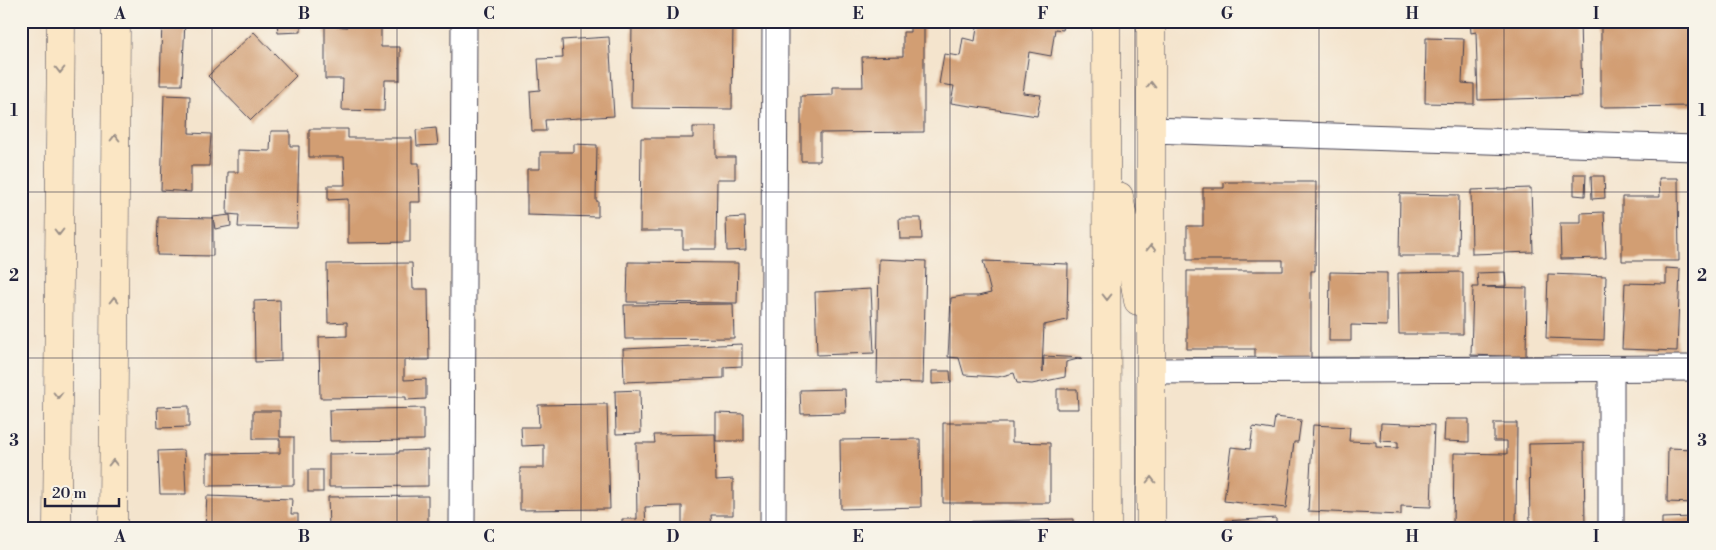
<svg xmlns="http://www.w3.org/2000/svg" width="1716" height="550" font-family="'Libre Bodoni',serif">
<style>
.building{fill:#d29e73}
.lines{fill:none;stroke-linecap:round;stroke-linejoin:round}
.street-casing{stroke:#423f51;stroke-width:27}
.secondary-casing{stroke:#423f51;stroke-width:29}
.street{stroke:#fff;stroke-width:25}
.secondary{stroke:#fbe6c4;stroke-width:28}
.oneway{stroke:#998e86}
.grid{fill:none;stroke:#22223b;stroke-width:1;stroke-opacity:0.55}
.neatline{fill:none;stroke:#22223b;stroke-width:2}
.grid-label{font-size:16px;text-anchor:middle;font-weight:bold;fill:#22223b}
</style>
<rect width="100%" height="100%" fill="#f7f3e8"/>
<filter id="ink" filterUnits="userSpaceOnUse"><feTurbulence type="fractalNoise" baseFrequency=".02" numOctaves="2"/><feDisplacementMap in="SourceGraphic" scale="10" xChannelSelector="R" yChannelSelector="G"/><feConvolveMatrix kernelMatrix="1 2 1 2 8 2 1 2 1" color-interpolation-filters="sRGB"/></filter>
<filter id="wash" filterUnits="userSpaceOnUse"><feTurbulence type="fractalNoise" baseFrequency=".0096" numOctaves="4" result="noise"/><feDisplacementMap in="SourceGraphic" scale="20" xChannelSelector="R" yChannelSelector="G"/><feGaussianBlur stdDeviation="1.12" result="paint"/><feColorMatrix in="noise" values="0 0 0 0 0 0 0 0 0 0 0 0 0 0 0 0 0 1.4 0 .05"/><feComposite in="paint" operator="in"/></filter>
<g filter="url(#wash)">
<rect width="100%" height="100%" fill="#f4e4cd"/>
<g id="blocks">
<g class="building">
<polygon points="162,21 185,21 182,85 160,85"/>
<polygon points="277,21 301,21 301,32 278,33"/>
<polygon points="347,21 381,21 381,47 400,47 400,80 385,80 384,111 342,110 343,79 325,79 325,26 347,27"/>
<polygon points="632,21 733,21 732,109 631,108"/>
<polygon points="910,21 924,21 924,132 820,133 820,161 801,161 801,96 833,95 833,87 863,87 862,57 903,56 903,32 910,32"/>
<polygon points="978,21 1065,21 1063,30 1055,29 1051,56 1029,52 1023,93 1041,95 1037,116 951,103 954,86 939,84 944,54 960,56 963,38 975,41"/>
<polygon points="1470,21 1580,21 1582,97 1478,100 1476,32 1471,33"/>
<polygon points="1601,21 1695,21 1695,106 1601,107"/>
<polygon points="254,32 296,76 251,120 208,76"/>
<polygon points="609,37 614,116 545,120 546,131 532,131 530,91 540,90 538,59 563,58 562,40"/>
<polygon points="1426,38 1464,39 1462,83 1474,84 1474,104 1425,103"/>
<polygon points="164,95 190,96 189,133 211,134 209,166 191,166 191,192 161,190"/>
<polygon points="693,127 716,127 716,157 735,157 735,179 717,179 716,249 683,249 683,231 640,231 641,138 693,138"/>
<polygon points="436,128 438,145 417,146 416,130"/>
<polygon points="309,129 348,129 348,138 412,138 412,163 419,163 420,202 410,202 410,242 348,243 348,199 328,200 328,185 345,185 344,157 309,157"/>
<polygon points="271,131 290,131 290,146 299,146 297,228 238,227 239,215 227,214 228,172 238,172 238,150 270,151"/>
<polygon points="574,144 597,145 596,201 598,201 598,217 527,215 527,169 540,169 540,152 574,152"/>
<polygon points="1574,174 1586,174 1585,196 1574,195"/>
<polygon points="1591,176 1604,176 1605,198 1592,199"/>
<polygon points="1659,178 1678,178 1679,261 1622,261 1622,197 1660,197"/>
<polygon points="1224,182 1316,182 1315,271 1311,271 1311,358 1255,358 1255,349 1187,349 1187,271 1283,271 1283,260 1187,260 1187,226 1203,226 1203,188 1224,188"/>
<polygon points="1531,188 1533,252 1472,254 1471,190"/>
<polygon points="1400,194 1459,195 1458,256 1399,256"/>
<polygon points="1604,212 1606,258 1561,259 1560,223 1581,223 1581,213"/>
<polygon points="230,215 231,226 215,229 213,217"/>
<polygon points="158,217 213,218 213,256 157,255"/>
<polygon points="745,217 746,250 727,251 726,218"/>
<polygon points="899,218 921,218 922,239 900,239"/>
<polygon points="879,259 926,261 923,383 877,382"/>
<polygon points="983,261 1068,264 1067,320 1044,325 1042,369 1043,372 1044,356 1082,358 1066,362 1065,377 1032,384 1017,383 1014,373 998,377 964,375 959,358 948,357 951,298 962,296 978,296 991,293"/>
<polygon points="628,262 738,263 737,303 627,302"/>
<polygon points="412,263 413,289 428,289 429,360 404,360 404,380 426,379 426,399 406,400 406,397 320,398 319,337 347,336 347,322 328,323 327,264"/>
<polygon points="1666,268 1680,269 1677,351 1622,349 1625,283 1666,284"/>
<polygon points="1330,272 1387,273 1387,326 1351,325 1351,341 1329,341"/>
<polygon points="1463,272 1463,334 1399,334 1398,273"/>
<polygon points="1505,272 1506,286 1482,287 1527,288 1526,357 1471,355 1473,287 1478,287 1477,273"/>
<polygon points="1548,274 1606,276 1604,340 1546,338"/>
<polygon points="871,289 874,353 817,355 815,292"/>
<polygon points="280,300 281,361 255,362 254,301"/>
<polygon points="733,304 734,338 625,339 624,305"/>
<polygon points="742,344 742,366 724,367 724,378 624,382 623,349"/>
<polygon points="932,371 950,371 951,383 932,384"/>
<polygon points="845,389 846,413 801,414 800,390"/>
<polygon points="1057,389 1077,389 1078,409 1057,409"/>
<polygon points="640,390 641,433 616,434 615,391"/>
<polygon points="607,404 610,509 520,510 520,468 544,468 544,445 522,446 521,427 539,427 538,405"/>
<polygon points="189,406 189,427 158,428 157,407"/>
<polygon points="424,408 424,440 330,441 329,410"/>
<polygon points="253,411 280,411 280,437 294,437 294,485 207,486 207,454 280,453 280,439 253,439"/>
<polygon points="716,413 744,414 744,441 716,441"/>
<polygon points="1275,417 1301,420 1298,442 1294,442 1286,508 1224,501 1231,447 1250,449 1253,427 1273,430"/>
<polygon points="1445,419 1469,419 1469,442 1444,441"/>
<polygon points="943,423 1012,423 1012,442 1050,443 1050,503 943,503"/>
<polygon points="1381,423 1434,425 1431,507 1401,506 1401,515 1308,511 1313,425 1350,427 1349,441 1376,442 1376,447 1398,448 1398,442 1380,441"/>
<polygon points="1494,423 1517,423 1516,529 1453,529 1454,453 1507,454 1507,441 1494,441"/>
<polygon points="715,434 716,480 733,479 733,515 711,515 712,529 682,529 682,506 645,507 646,529 622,529 622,519 637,519 636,443 655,443 654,435"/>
<polygon points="920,439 921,507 841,509 840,440"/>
<polygon points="1584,443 1585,529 1530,529 1529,444"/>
<polygon points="1668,448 1695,449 1695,503 1667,502"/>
<polygon points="184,450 186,494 160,494 158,451"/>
<polygon points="428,450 428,486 329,487 329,454 399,453 399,451"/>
<rect x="308" y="470" width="15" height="22"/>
<polygon points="207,496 292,499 291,514 298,514 298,529 205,528"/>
<polygon points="428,496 428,527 329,528 328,497"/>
<polygon points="1695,517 1695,529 1662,529 1662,518"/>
<polygon points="1276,518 1276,529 1225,529 1225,521"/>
<polygon points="1073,519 1073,529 945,529 945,522"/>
</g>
</g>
</g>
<g filter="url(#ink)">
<use href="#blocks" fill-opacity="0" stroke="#423f51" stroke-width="1"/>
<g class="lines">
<defs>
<g id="street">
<polyline points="1151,130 1695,148"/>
<polyline points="1611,369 1611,529"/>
<polyline points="1151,371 1695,368"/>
<polyline points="462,529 464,21"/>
<polyline points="773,529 775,21"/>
</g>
<g id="secondary">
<polyline points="1106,21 1107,529"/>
<polyline points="1151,21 1151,529"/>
<polyline points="1119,196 1138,301"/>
<polyline points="57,529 61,21"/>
<polyline points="113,529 116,21"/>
</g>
</defs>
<use href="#street" class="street-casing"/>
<use href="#secondary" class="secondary-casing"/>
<use href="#street" class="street"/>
<use href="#secondary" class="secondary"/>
</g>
<defs><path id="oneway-chevron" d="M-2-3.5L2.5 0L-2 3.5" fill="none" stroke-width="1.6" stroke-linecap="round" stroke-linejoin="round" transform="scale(1.25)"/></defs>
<g class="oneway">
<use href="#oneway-chevron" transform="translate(60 70) rotate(90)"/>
<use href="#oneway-chevron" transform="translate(1151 85) rotate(-90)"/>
<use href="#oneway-chevron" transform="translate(115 138) rotate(-90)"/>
<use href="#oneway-chevron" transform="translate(59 232) rotate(90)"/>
<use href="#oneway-chevron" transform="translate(1151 248) rotate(-90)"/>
<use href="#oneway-chevron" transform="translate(1107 297) rotate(90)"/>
<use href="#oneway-chevron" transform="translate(114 300) rotate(-90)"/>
<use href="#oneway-chevron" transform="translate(58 395) rotate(90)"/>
<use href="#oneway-chevron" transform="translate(113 463) rotate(-90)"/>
<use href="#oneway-chevron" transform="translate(1151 480) rotate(-90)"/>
</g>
</g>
<path class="grid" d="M212 21V529M397 21V529M581 21V529M766 21V529M950 21V529M1135 21V529M1319 21V529M1504 21V529M21 192H1695M21 358H1695"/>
<rect width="1716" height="550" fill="none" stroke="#f7f3e8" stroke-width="55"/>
<path d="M45 498v8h74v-8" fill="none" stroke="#22223b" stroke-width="2.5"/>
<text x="52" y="498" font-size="15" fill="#22223b" stroke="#f7f3e8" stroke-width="4" paint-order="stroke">20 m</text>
<rect x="28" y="28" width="1660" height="494" class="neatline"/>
<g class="grid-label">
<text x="120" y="19">A</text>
<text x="304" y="19">B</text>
<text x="489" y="19">C</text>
<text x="673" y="19">D</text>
<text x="858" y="19">E</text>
<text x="1043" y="19">F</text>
<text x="1227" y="19">G</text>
<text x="1412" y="19">H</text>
<text x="1596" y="19">I</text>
<text x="14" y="116">1</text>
<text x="1702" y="116">1</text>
<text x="14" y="281">2</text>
<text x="1702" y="281">2</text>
<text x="14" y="446">3</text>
<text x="1702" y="446">3</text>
<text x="120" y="542">A</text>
<text x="304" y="542">B</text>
<text x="489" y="542">C</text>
<text x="673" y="542">D</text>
<text x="858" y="542">E</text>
<text x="1043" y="542">F</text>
<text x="1227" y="542">G</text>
<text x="1412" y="542">H</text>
<text x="1596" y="542">I</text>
</g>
</svg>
